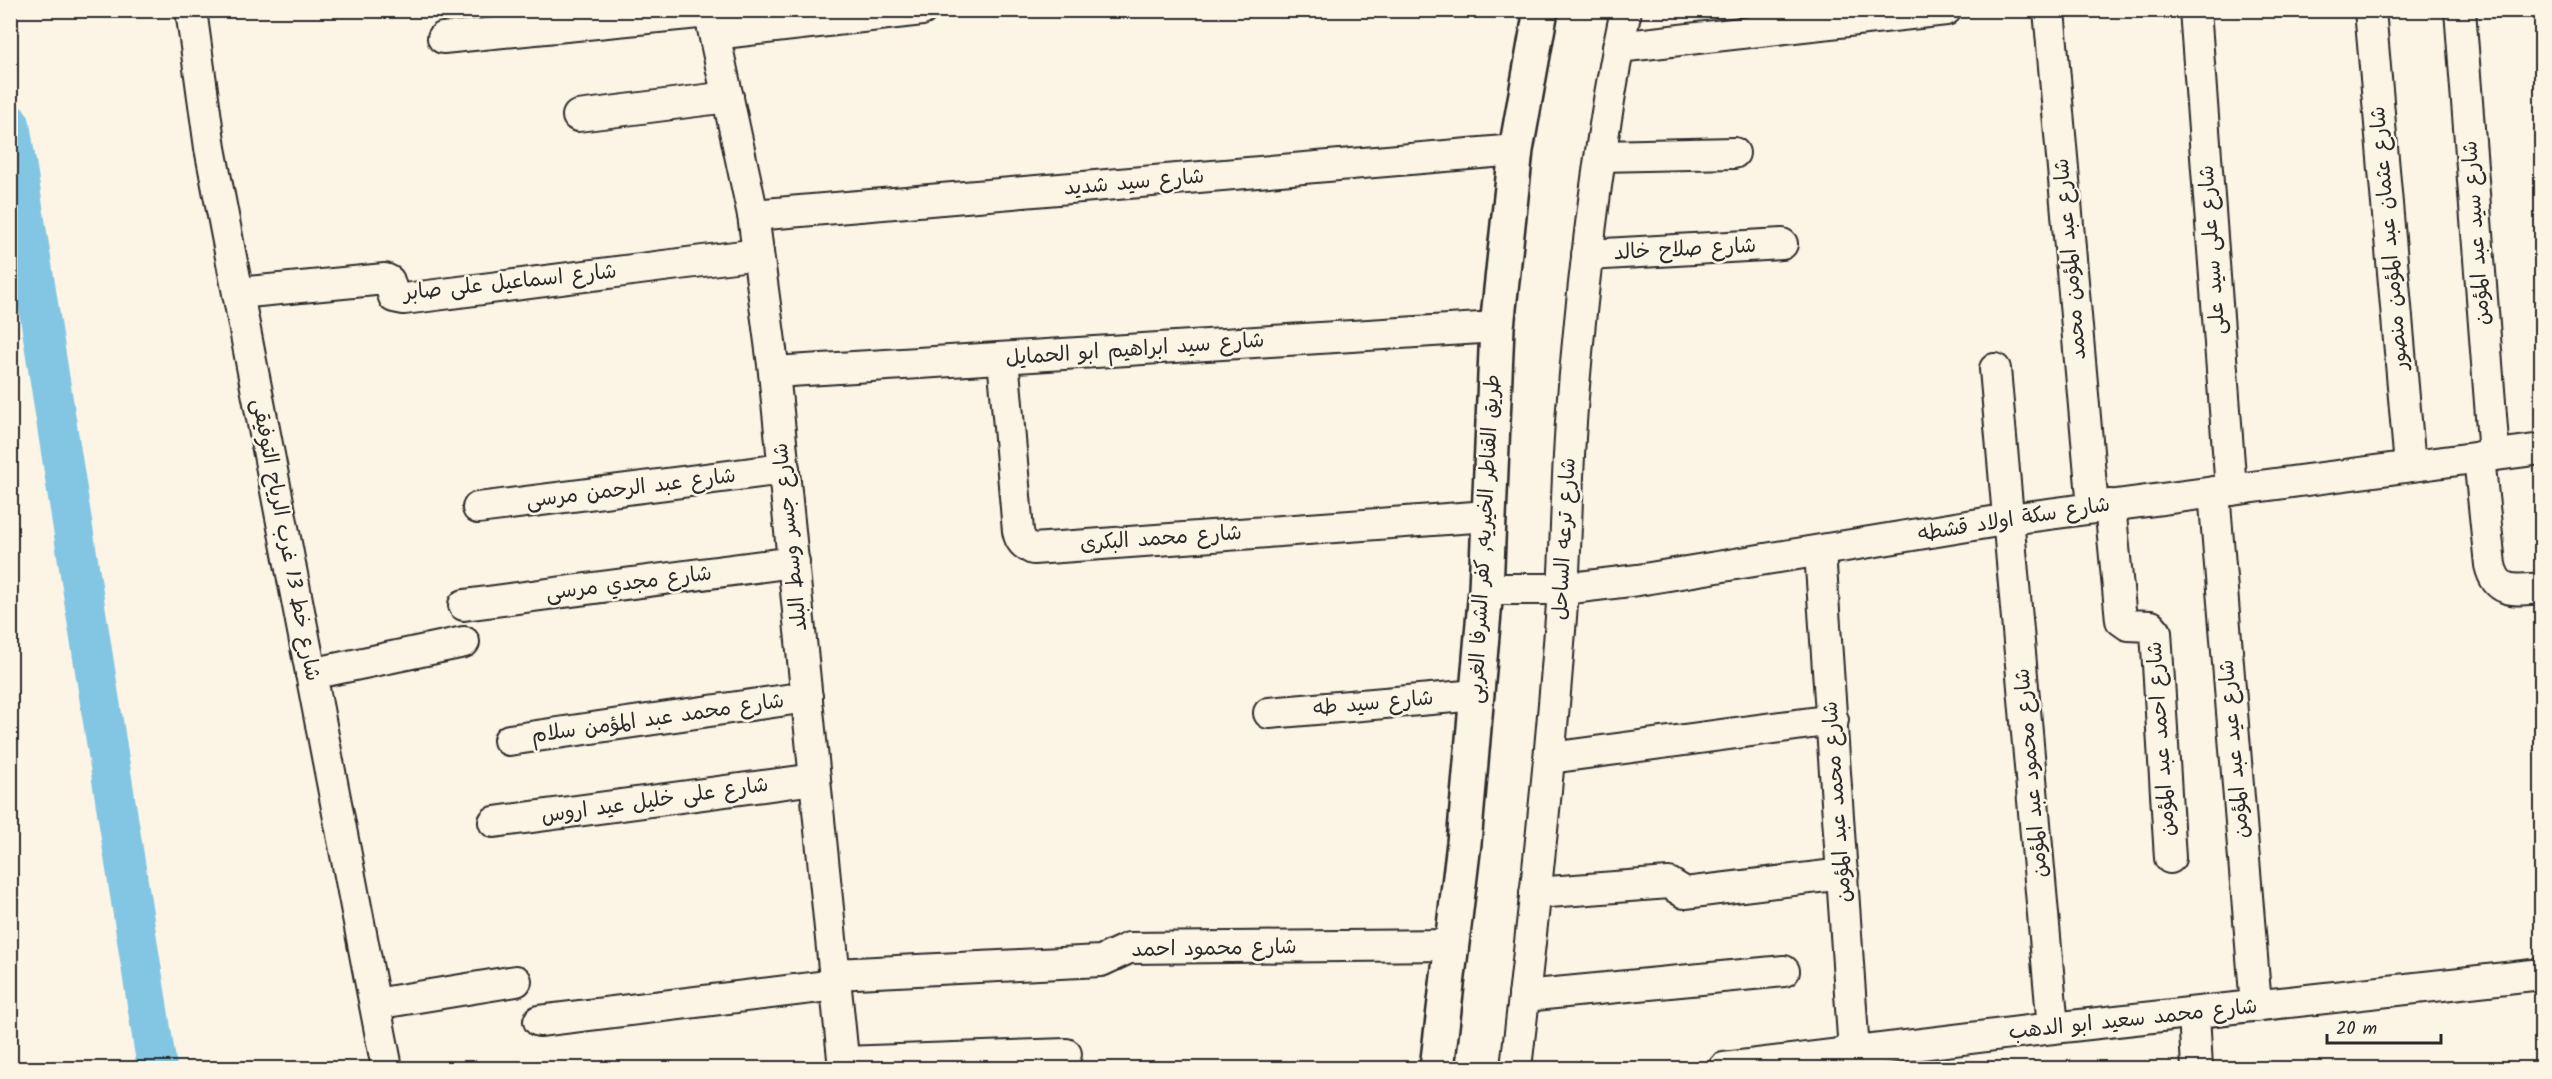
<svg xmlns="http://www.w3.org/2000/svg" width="2552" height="1079" font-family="Kalam,'Playpen Sans Arabic',sans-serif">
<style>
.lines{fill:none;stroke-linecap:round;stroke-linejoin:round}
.canal{stroke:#82c6e3;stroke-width:40}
.street-casing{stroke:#2b2b2b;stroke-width:34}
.secondary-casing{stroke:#2b2b2b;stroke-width:38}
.street{stroke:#fcf5e5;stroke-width:30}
.secondary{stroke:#fcf5e5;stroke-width:33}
.labels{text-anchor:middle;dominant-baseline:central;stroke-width:5;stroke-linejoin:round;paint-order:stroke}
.street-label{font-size:21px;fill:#2b2b2b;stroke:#fcf5e5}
</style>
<rect width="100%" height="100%" fill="#fcf5e5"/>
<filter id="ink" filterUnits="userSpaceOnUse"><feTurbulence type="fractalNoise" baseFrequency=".0167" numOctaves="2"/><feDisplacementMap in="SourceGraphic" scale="12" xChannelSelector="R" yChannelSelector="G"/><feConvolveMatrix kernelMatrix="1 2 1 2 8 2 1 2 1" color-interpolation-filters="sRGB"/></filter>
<g filter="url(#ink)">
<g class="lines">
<polyline class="canal" points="10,124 157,1068"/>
<defs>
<g id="street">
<polyline points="191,10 210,148 387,1068"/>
<polyline points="709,10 753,215 774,372 844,1068"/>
<polyline points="2049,10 2093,508"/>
<polyline points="2195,10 2231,490"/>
<polyline points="2370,10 2410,466"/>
<polyline points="2460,10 2494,455"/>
<polyline points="715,34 922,10"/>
<polyline points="443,38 709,12"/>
<polyline points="1618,47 1946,10"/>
<polyline points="578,116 728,97"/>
<polyline points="1601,156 1734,153"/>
<polyline points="753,215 1516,150"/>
<polyline points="1587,255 1782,244"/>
<polyline points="238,293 385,279 389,281 394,297 404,299 758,254"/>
<path d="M1003 358 1018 531C1020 541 1024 545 1033 549L1488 516"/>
<polyline points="1995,369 2053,1028"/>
<polyline points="774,372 1497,327"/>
<path d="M2479 457 2490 565C2497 595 2516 590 2542 588"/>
<polyline points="2214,492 2256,1006"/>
<polyline points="2110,505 2121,620 2128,625 2151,626 2156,632 2170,858"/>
<polyline points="478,508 784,469"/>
<polyline points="1820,552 1854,1052"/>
<polyline points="1486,589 1563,589 1638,580 2010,519 2542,449"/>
<polyline points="464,605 794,562"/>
<polyline points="311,674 464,642"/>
<polyline points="1269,713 1477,695"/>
<polyline points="509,740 807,697"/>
<polyline points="1550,758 1833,720"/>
<polyline points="494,822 815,779"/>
<polyline points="1535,893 1669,883 1685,893 1843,874"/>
<polyline points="835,974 1101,961 1129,948 1452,945"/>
<polyline points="1524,996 1784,971"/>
<polyline points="375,1004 516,981"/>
<polyline points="2194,1013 2197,1068"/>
<polyline points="539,1021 836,985"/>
<polyline points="843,1062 1066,1054"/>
<path d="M1516 1068C1534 909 1552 750 1563 589 1567 525 1567 461 1573 397 1584 268 1599 138 1626 10"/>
<polyline points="1724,1068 2053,1028 2542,974"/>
</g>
<polyline id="secondary" points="1437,1068 1464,843 1486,589 1497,327 1516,150 1541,10"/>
</defs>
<use href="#street" class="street-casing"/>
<use href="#secondary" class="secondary-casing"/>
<use href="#street" class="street"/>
<use href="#secondary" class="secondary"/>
</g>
</g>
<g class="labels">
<g class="street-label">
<text transform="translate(1134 183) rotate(-5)">شارع سيد شديد</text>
<text transform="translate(2477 233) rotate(-94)">شارع سيد عبد المؤمن</text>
<text transform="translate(2390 238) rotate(-95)">شارع عثمان عبد المؤمن منصور</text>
<text transform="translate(1685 250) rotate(-3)">شارع صلاح خالد</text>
<text transform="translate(2213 250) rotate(-94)">شارع على سيد على</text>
<text transform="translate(2071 259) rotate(-95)">شارع عبد المؤمن محمد</text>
<text transform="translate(510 283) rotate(-6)">شارع اسماعيل على صابر</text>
<text transform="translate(1135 350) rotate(-4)">شارع سيد ابراهيم ابو الحمايل</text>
<text transform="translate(631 489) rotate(-7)">شارع عبد الرحمن مرسى</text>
<text transform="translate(2014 520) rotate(-9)">شارع سكة اولاد قشطه</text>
<text transform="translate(791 537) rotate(-96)">شارع جسر وسط البلد</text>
<text transform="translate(1161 539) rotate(-4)">شارع محمد البكرى</text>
<text transform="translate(1485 539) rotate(-87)">طريق القناطر الخيريه, كفر الشرفا الغربى</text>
<text transform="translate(1565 539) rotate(-87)">شارع ترعه الساحل</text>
<text transform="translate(285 540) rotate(79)">شارع خط 13 غرب الرياح التوفيقى</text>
<text transform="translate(629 584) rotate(-7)">شارع مجدي مرسى</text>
<text transform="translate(1373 704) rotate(-5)">شارع سيد طه</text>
<text transform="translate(658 719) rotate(-8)">شارع محمد عبد المؤمن سلام</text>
<text transform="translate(2162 739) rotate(-94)">شارع احمد عبد المؤمن</text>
<text transform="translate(2235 749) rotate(-95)">شارع عيد عبد المؤمن</text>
<text transform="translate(2032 773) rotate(-95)">شارع محمود عبد المؤمن</text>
<text transform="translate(655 801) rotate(-8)">شارع على خليل عيد اروس</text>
<text transform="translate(1838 802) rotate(-94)">شارع محمد عبد المؤمن</text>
<text transform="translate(1214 949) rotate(-1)">شارع محمود احمد</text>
<text transform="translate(2133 1020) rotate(-6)">شارع محمد سعيد ابو الدهب</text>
</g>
</g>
<rect width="2552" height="1079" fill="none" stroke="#fcf5e5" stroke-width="36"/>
<rect x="18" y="18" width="2516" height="1043" fill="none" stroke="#2b2b2b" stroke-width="2" filter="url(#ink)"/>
<path d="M2327 1034v9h114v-9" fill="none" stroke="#2b2b2b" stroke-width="3"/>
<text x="2336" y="1034" font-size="18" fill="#2b2b2b" stroke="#fcf5e5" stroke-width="4.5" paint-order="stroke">20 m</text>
</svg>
